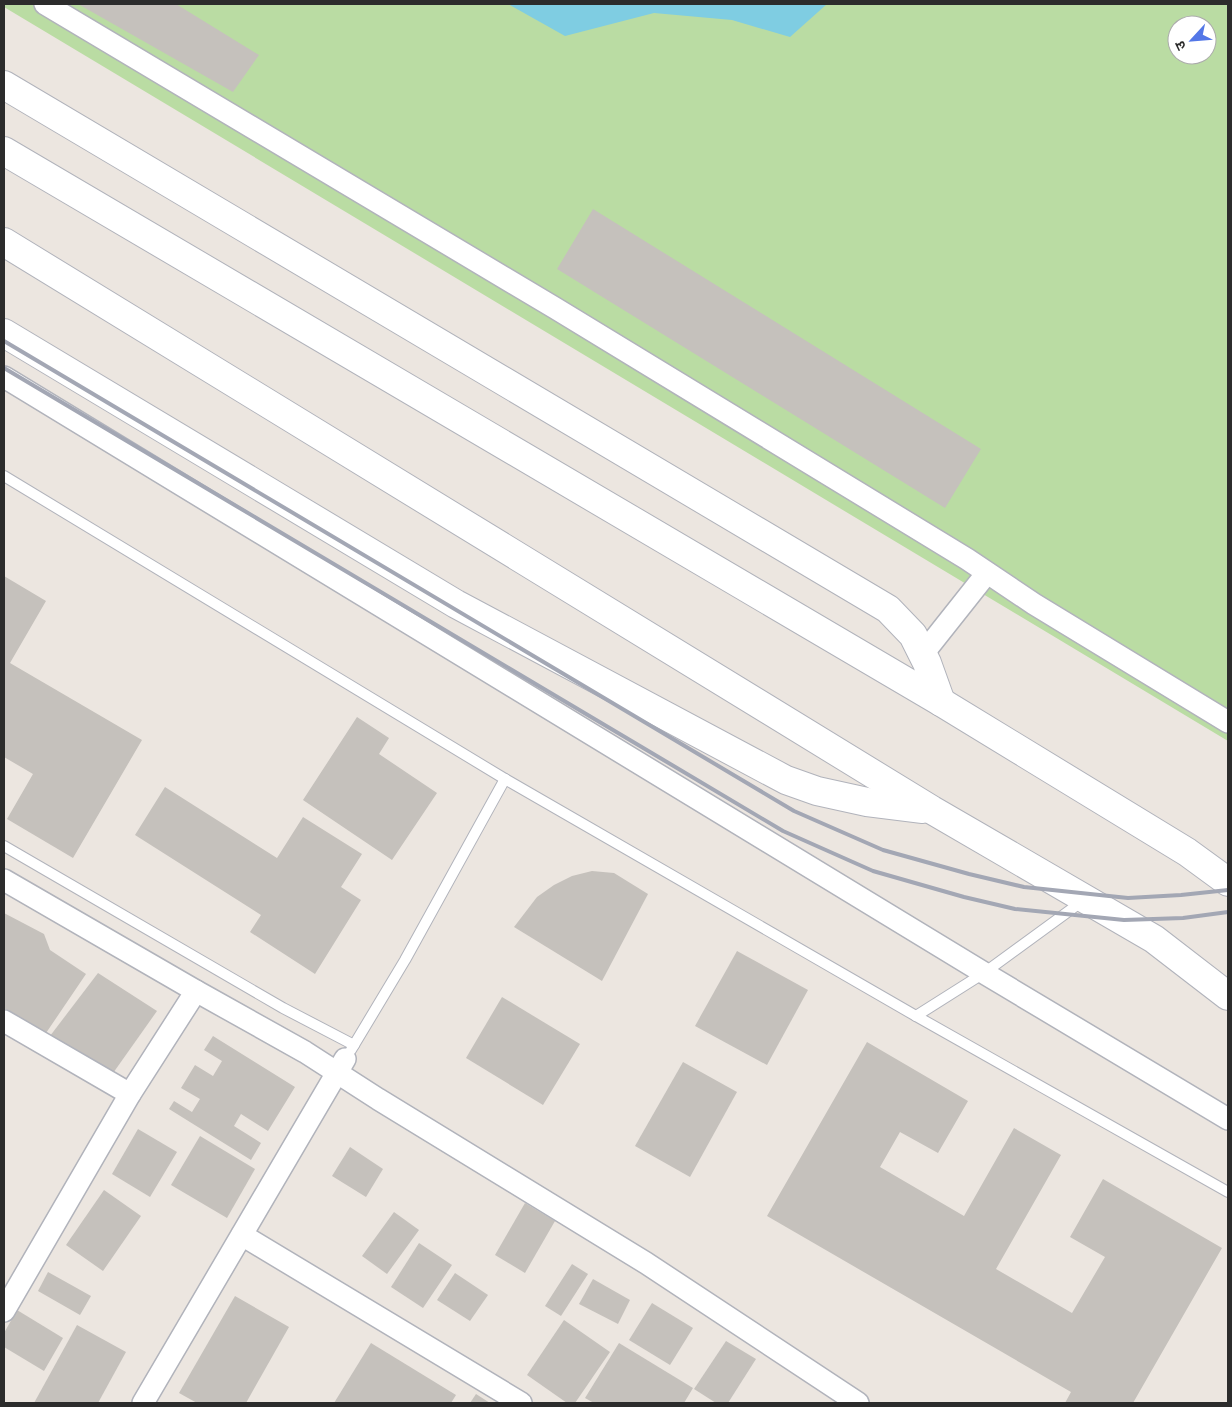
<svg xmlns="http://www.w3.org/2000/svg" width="1232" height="1407" font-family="Jost,'Noto Sans Devanagari',sans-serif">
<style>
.green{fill:#badca3;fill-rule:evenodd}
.water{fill:#7fcde2}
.building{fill:#c5c1bc}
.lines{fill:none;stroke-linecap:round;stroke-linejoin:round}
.lane-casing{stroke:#b1b3bb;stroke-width:12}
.street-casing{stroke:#b1b3bb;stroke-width:24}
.secondary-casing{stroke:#b1b3bb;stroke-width:30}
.lane{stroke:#fff;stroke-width:10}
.street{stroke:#fff;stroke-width:21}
.secondary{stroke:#fff;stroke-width:28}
.rail{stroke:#a3a7b4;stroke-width:4}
</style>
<rect width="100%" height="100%" fill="#ece6e0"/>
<path class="green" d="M4 4H1228V741L4 7ZM1177 25H1207V55H1177Z"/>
<polygon class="water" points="508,4 827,4 790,37 732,20 654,13 565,36"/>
<g class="building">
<polygon points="78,4 176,4 259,55 233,92"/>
<polygon points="593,209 981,449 945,508 557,269"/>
<polygon points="4,576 46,601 10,663 142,740 73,858 7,819 33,774 4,757"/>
<polygon points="357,717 389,738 379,754 437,793 392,860 303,800"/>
<polygon points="165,787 277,858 303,817 362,854 341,887 361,900 315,974 250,932 261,915 135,835"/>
<polygon points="592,871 614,873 648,894 602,981 514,927 537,897 554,885 572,876"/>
<polygon points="4,913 44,934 50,950 86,974 44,1036 4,1008"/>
<polygon points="737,951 808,990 767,1065 695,1026"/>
<polygon points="98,973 157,1011 111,1076 50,1036"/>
<polygon points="502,997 580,1044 543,1105 466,1058"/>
<polygon points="213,1036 295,1087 268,1131 241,1114 234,1126 261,1143 251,1160 169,1109 174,1101 192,1112 200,1099 181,1088 195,1065 213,1076 222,1061 204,1050"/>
<polygon points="867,1042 968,1101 938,1153 900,1132 880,1167 964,1216 1014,1128 1061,1155 996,1269 1072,1313 1105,1257 1070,1237 1103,1179 1222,1248 1133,1403 1065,1403 1071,1392 767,1216"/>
<polygon points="683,1062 737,1092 690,1177 635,1146"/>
<polygon points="138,1129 177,1152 150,1197 112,1174"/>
<polygon points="200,1136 255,1169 227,1218 171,1185"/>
<polygon points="350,1147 383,1169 366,1197 332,1176"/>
<polygon points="104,1190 141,1216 103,1271 66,1245"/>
<polygon points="525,1203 555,1221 525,1273 495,1255"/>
<polygon points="394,1212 419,1230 387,1274 362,1256"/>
<polygon points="419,1243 452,1265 423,1308 391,1287"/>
<polygon points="572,1264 588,1274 561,1316 545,1306"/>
<polygon points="48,1272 91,1296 80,1315 38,1291"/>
<polygon points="455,1273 488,1295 470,1321 437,1300"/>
<polygon points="593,1279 630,1300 618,1324 579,1304"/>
<polygon points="235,1296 289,1327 246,1403 197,1403 179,1393"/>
<polygon points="652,1303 693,1328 670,1365 629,1340"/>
<polygon points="17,1310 63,1338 44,1371 4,1347 4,1333"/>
<polygon points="564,1320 610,1352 575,1403 567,1403 527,1375"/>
<polygon points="77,1325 126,1352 98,1403 34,1403"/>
<polygon points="726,1341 756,1359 728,1403 716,1403 694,1389"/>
<polygon points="371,1343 456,1395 451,1403 334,1403"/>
<polygon points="619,1343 693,1388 684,1403 594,1403 585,1398"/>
<polygon points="476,1394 490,1403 470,1403"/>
</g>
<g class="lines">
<defs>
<g id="lane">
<polyline points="4,476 505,779 916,1016 1228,1192"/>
<polyline points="4,846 283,1008 354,1045"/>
<polyline points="916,1016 984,973 1084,900"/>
<polyline points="351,1050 405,960 505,779"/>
</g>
<g id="street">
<polyline points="45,4 555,308 967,559 1034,604 1228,722"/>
<polyline points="4,377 984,973 1228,1119"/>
<polyline points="922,655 987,573"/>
<polyline points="4,880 196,991 305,1052 378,1099 646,1263 858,1403"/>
<polyline points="4,1021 130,1094"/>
<polyline points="242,1235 521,1403"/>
<polyline points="4,1311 130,1094 196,991"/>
<polyline points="143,1403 345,1059"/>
</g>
<g id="secondary">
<polyline points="4,85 888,609 913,635 927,663 941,702"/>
<polyline points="4,151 941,702 1187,852 1228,882"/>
<polyline points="4,242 932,810 1154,939 1228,996"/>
<polyline points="4,333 456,604 786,780 817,791 867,802 923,809"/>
</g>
</defs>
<use href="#lane" class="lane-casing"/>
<use href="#street" class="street-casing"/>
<use href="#secondary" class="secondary-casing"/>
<use href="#lane" class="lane"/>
<use href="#street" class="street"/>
<use href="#secondary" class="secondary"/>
<g class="rail">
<polyline points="4,341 794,811 883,850 969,874 1024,887 1128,898 1181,895 1228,890"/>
<polyline points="4,368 783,831 873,871 964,897 1015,909 1124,920 1183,918 1228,912"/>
</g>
</g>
<rect width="1232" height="1407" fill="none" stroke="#2c2c2c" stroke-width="10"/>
<g transform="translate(1192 40) rotate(244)"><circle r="24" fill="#ffffff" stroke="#ababab"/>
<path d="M0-4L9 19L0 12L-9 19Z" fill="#5377e7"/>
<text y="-8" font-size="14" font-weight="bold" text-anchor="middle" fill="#2c2c2c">उ</text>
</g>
</svg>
